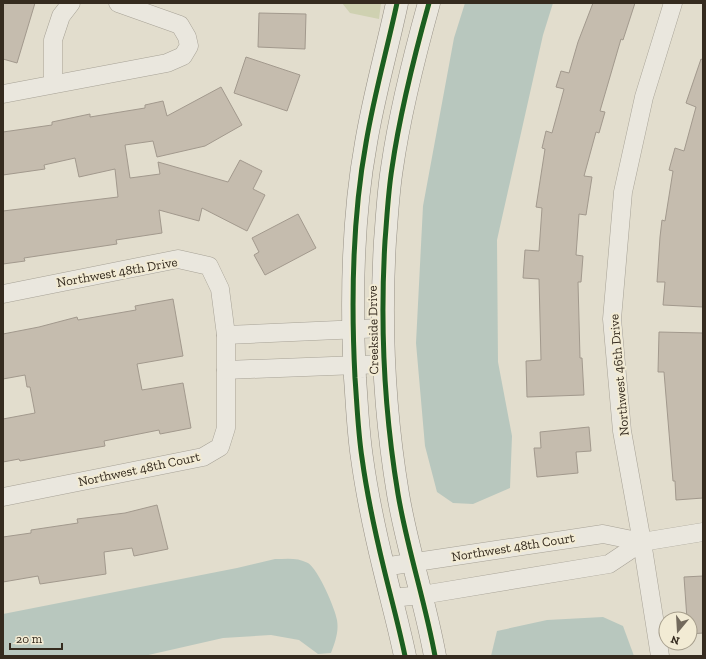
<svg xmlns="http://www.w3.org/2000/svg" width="706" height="659" font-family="'Zilla Slab',serif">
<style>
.green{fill:#cfd1b1}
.water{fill:#b8c7be}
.building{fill:#c5bcae;stroke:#a2998d}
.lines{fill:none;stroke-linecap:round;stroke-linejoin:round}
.street-casing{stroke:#a7a296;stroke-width:19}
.secondary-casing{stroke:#979186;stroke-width:23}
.street{stroke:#eae7de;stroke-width:18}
.secondary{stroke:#eae7de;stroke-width:22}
.cycleway-casing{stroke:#f2ebd4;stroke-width:8}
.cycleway{stroke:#1b5e20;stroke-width:5}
.labels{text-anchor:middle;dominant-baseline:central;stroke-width:4;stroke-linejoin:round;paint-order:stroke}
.street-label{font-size:13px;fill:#352b1f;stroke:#f2ebd4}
</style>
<rect width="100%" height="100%" fill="#e2ddcd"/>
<polygon class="green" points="342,3 381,3 379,19 350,13"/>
<g class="water">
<polygon points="465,3 553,3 543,35 497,240 498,362 512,436 510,488 473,504 453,503 437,492 425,446 416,343 423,206 454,38"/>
<path d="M275 559C286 559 297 557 308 563 318 569 335 608 337 620 339 632 335 642 331 653L318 654 299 640 271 635 223 638 144 656H3V614L237 568Z"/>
<polygon points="603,617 623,626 634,656 491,656 497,631 547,620"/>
</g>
<g class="building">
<polygon points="3,3 35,3 17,63 3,59"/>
<polygon points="593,3 635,3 623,40 621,39 600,111 605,112 599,133 596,132 584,176 592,177 586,215 579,214 576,255 583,256 581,282 578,282 580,358 582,358 584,395 527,397 526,361 541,360 539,279 523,278 525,250 539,251 542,208 536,207 545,149 542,148 546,131 552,133 564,89 556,87 561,71 569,73 578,42"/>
<polygon points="259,13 306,14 305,49 258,47"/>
<polygon points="246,57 300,75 287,111 234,93"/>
<polygon points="701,59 703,60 703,307 663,305 665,282 657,282 660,237 662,220 665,221 673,171 669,170 675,148 684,151 696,107 686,103"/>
<polygon points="221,87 242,125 205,146 157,157 153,141 125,145 130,178 160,174 158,162 228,182 240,160 262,171 253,189 265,195 247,231 202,208 199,221 159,210 162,233 116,240 117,244 24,258 25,261 3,264 3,211 118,197 115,169 79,177 75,158 44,165 45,169 3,175 3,132 52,125 52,122 90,114 90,117 145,108 145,105 163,101 167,116"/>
<polygon points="298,214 316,248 265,275 254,255 259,252 252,238"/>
<polygon points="173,299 183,356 137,364 142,390 183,383 191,428 160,434 159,430 104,441 105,446 20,461 19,459 3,462 3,419 35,413 30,387 27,387 25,375 3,379 3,334 39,327 77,317 78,320 136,310 135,306"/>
<polygon points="659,332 703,333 703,498 676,500 675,481 673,481 664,372 658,372"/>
<polygon points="589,427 591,451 576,452 578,473 537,477 534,448 541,448 540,432"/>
<polygon points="157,505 168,549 134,556 132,548 104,552 106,574 40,584 38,576 3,582 3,537 31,533 31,530 78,523 77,519 125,513"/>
<polygon points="703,576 703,633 690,634 690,619 687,619 684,577"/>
</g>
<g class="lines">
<defs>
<g id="street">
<polyline points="53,84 53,40 61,16 71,3"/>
<polyline points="3,94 167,63 183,56 189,46 187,37 180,25 118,3"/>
<polyline points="3,294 178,259 209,266 220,289 226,335 226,428 220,447 203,457 3,497"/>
<polyline points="226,335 383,328"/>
<polyline points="226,370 384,364"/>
<polyline points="383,567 603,534 642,542 703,532"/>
<polyline points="391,598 422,595 609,564 642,542"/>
<polyline points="660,656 642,542 622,431 612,319 623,192 644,97 673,3"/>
</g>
<g id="secondary">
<path d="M397 3C387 50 374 95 366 143 352 220 351 300 355 378 357 404 358 432 362 458 367 495 375 532 384 569 391 598 399 627 405 656"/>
<path d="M429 3C414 57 400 112 392 168 388 193 387 217 385 241 380 326 384 410 398 494 407 548 425 601 435 656"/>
</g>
</defs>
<use href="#street" class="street-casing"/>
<use href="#secondary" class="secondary-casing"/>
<use href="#street" class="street"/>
<use href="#secondary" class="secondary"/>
<defs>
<g id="cycleway">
<path d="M397 3C387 50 374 95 366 143 352 220 351 300 355 378 357 404 358 432 362 458 367 495 375 532 384 569 391 598 399 627 405 656"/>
<path d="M429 3C414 57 400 112 392 168 388 193 387 217 385 241 380 326 384 410 398 494 407 548 425 601 435 656"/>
</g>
</defs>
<use href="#cycleway" class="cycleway-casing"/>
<use href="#cycleway" class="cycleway"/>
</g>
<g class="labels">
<g class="street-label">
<text transform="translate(117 272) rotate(-10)">Northwest 48th Drive</text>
<text transform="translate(373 330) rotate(-91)">Creekside Drive</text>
<text transform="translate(619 375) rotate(-95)">Northwest 46th Drive</text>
<text transform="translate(139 469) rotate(-12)">Northwest 48th Court</text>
<text transform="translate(513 547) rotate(-9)">Northwest 48th Court</text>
</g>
</g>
<rect width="706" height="659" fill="none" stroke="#352b1f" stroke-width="8"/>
<g transform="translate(678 631) rotate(198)"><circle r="19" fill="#f2ebd4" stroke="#a69e8c"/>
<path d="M0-3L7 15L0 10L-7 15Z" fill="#72695c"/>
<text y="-6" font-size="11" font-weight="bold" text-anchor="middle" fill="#352b1f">N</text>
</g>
<path d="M10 643v6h52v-6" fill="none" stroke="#352b1f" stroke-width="2"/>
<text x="16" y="643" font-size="12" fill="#352b1f" stroke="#f2ebd4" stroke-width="3" paint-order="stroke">20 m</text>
</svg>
